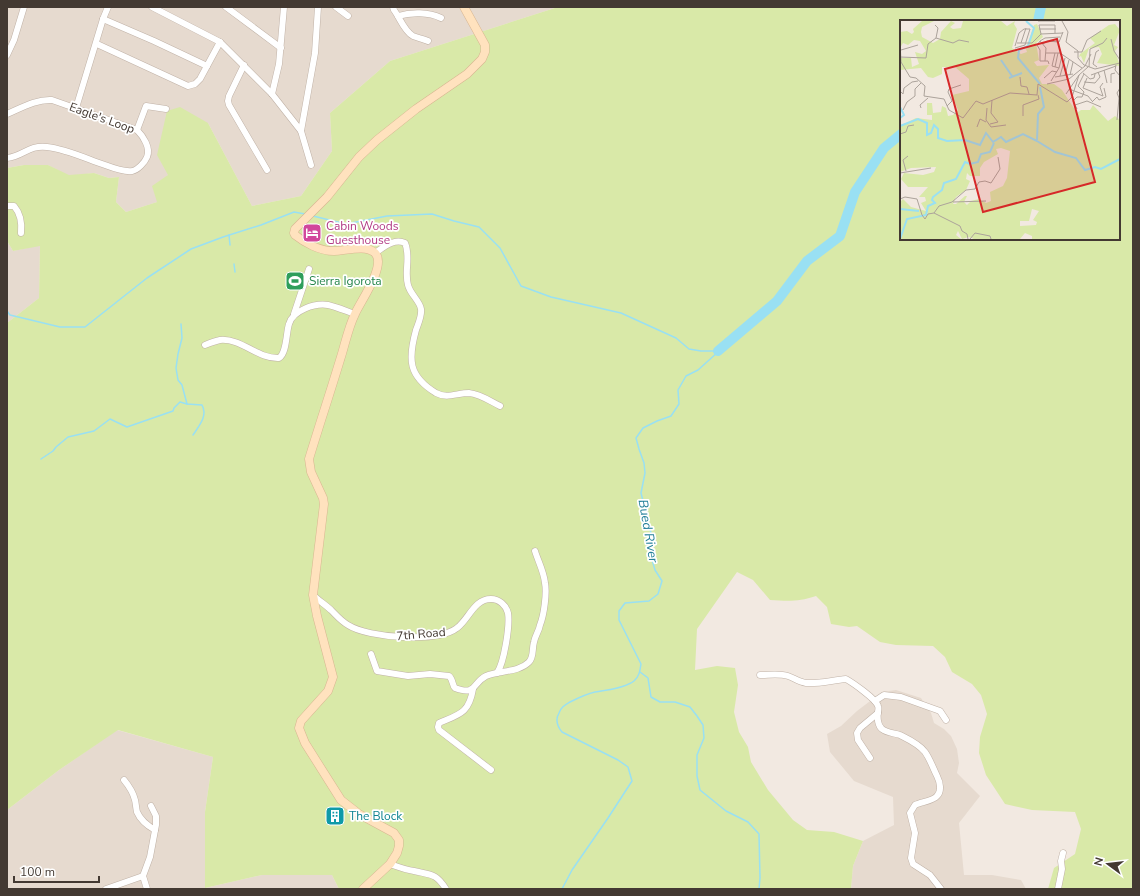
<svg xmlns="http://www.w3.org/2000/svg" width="1140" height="896" font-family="'Nunito Sans',sans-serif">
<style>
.residential{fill:#e6dacf}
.green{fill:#d9e9a8;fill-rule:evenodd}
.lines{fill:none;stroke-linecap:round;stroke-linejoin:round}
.stream{stroke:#99e0f3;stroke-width:1.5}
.river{stroke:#99e0f3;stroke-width:10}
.minor-casing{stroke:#c0b2a7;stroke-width:7}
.secondary-casing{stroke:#d8b691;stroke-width:9}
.minor{stroke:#fff;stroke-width:6}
.secondary{stroke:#ffe2be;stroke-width:8}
.labels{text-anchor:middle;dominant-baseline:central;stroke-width:3.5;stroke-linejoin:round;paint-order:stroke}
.street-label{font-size:12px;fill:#433932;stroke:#fff}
.hotel-label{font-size:12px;fill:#b23c85;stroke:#fff;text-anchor:start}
.leisure-label{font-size:12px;fill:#27864d;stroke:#fff;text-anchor:start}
.culture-label{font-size:12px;fill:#0d838f;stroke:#fff;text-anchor:start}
.water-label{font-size:13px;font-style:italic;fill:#25809a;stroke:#fff}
.inset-river{fill:none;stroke:#99e0f3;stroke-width:2}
.inset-road{fill:none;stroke:#aca39b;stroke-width:1}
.view{fill:#d62828;fill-opacity:0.15;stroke:#d62828;stroke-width:2}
.inset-edge{fill:none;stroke:#433932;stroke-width:2}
</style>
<rect width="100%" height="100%" fill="#f2e9e1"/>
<g class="residential">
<polygon points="7,7 558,7 390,61 330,113 332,151 301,196 252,206 208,123 168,175 157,202 126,212 116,202 119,177 109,178 94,173 69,176 48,165 24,165 7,168"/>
<polygon points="7,241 13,251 40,245 39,298 7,323"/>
<polygon points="896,690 921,698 931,713 934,723 944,729 951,736 957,749 959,763 957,773 980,796 959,823 964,875 992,875 1021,880 1026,889 851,889 853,866 863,841 894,825 893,797 854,781 830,752 827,734 841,726 857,711 882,692"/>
<polygon points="117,730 213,757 205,812 205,888 262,875 332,875 339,889 7,889 7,810 59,770"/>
</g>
<path class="green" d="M558 7H1133V889H1048L1054 868 1075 854 1081 829 1075 812 1032 810 1005 804 986 775 979 753 980 737 987 714 981 695 972 684 952 672 945 657 933 646 896 645 880 642 857 626 849 627 831 624 827 607 816 596C798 602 788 601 770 600L753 580 737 572 697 629 695 670 717 666 735 668 738 685 734 712 739 732 748 747 751 762 768 790 793 820 807 830 834 832 863 841 853 866 851 889H339L332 875H262L205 888V812L213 757 118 730 59 770 7 810V323L39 298 40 246 13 251 7 241V168L24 165H48L69 175 94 173 109 178 119 177 116 202 126 212 157 202 152 186 168 175 157 155 167 111 180 107 208 123 252 206 301 196 332 151 330 113 390 61ZM901 21H1119V239H901Z"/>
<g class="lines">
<g class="stream">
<polyline points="313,216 346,224 387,216 432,214 454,221 479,227 500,248 521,286 551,297 621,313 676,338 689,349 701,351 718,351"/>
<polyline points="229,235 230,245"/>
<polyline points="234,264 235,272"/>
<polyline points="7,311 10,315 60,327 85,327 147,278 191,249 223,237 261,225 294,212 305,214"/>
<path d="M181 324 182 338 178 354 176 368 178 380 182 385 187 404 202 405C208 416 199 426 193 435"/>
<polyline points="41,459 53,451 56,447 68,437 94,431 110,419 127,427 173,411 174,408 180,402 187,404"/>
<polyline points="640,672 648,678 651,697 660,702 675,702 690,707 697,716 703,725 704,738 697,755 697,776 700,790 726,811 748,822 759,834 760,878 759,889"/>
<path d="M562 889 572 870 608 818 632 781 628 767 618 760 562 732C557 726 555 720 559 713 561 707 565 705 570 702 578 698 586 694 595 692 607 690 625 688 634 681 639 677 640 671 641 664L619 620V611L625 603 649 601 658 594 662 581 655 570 650 553 651 533 641 493 645 473 644 463 639 449 636 438 643 428 657 421 671 416 679 404 678 390 686 376 698 370 718 352"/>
</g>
<g class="river">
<polyline points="1038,21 1041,7"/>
<polyline points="718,351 777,301 807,261 840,236 855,192 884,148 901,134"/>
</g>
<defs>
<g id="minor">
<polyline points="152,7 220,42 272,94 301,131"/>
<polyline points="226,7 281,48"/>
<polyline points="336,7 348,16"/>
<path d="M393 7 394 10C400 18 404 31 413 36 418 38 424 39 428 41"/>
<path d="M398 16C411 12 429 12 441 18"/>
<polyline points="103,19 154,41 207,66"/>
<polyline points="97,44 188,86 195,84 200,79 220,42"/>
<polyline points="7,55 14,40 24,7"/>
<polyline points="244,65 229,96 228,101 229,105 267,170"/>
<polyline points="272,94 279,64 284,7"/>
<polyline points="76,108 103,19 108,7"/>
<path d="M7 114C21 108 36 99 52 100L137 130C143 136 151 148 147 157 145 162 138 170 132 171 124 172 113 168 105 165 87 159 66 149 47 147 28 145 24 156 7 158"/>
<polyline points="137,130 146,106 166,109"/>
<polyline points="311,165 301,131 315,53 318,7"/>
<path d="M7 206H14C21 214 22 223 21 233"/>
<path d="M375 253C384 247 394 238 405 243 411 257 404 271 408 285 410 294 420 301 421 309 422 316 418 324 416 330 408 359 408 376 436 393 447 399 457 393 469 393 480 394 490 401 500 406"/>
<polyline points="294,314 309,269"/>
<path d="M205 345C210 343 215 341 220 340 242 338 257 359 279 358 287 353 286 333 289 324 293 310 315 303 328 305 337 307 346 311 355 314"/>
<path d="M313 595C319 601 326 605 332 611 337 616 341 621 348 625 368 638 438 643 457 628 469 619 474 599 491 599 499 599 506 605 508 613 510 626 504 663 497 673"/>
<path d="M371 654 377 671 408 676 430 674 449 676C453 679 452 685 455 688 477 696 472 683 486 676 499 670 518 673 529 662 534 657 532 649 534 642 535 636 539 631 540 625 544 615 547 593 545 583 544 572 538 561 535 551"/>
<path d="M760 675C769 675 779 673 788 676 794 678 799 682 806 683 820 684 833 680 846 679 853 683 876 699 878 706 879 708 878 711 878 712 877 718 878 726 882 729 887 733 894 733 900 735 908 739 919 744 925 752 930 759 933 768 937 776 940 782 942 791 937 796 933 801 921 802 915 805L910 813 915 833 911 858 913 864 930 875 941 889"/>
<path d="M473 689C469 713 460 714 439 723L438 727 439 730 491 770"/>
<polyline points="875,701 884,695 901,697 940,711 946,720"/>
<polyline points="870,758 858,740 857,733 860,728 878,713"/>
<path d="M124 780C129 786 133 792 135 800 136 804 136 808 137 812 140 819 148 826 155 830"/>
<path d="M390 864C398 867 406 870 414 871 431 875 436 873 446 889"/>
<polyline points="106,889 143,876"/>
<polyline points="147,889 143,876 150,857 156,825 156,816 151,806"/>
<polyline points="1058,889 1062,869 1061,861 1063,853"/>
</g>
<path id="secondary" d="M363 889 390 864 397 853 399 846V840L394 833 359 814 341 800 305 743 299 728 301 721 328 691 333 677 317 616 313 595 324 504 323 498 311 472 309 459C319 426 330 393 340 360 345 345 348 328 355 314 360 302 387 265 375 253 366 244 345 251 334 251 320 251 305 243 295 235L294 233 295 229 327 197 359 157 377 140 416 109 467 74 482 59 485 52V45L464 7"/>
</defs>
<use href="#minor" class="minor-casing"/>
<use href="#secondary" class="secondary-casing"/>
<use href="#minor" class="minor"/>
<use href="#secondary" class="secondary"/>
</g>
<defs>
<symbol id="hotel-square" viewBox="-11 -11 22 22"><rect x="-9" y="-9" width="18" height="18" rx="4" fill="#d1479c" stroke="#fff"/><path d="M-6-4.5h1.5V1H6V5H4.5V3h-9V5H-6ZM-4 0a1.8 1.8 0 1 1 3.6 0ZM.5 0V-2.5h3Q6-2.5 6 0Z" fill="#fff"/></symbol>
<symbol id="stadium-square" viewBox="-11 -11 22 22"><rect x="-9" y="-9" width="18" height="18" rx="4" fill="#2e9e5b" stroke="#fff"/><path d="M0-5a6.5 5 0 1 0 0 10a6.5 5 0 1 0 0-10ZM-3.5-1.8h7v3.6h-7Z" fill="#fff"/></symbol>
<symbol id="building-square" viewBox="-11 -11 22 22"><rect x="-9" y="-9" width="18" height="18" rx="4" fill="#0f9aa8" stroke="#fff"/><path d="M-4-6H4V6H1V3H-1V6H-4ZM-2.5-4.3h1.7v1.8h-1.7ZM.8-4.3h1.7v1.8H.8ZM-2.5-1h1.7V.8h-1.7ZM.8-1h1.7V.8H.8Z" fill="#fff"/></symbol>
</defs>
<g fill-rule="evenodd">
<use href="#hotel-square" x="301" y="222" width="22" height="22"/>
<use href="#stadium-square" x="284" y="270" width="22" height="22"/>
<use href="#building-square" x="324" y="805" width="22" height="22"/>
</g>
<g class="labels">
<g class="street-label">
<text transform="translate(102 118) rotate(20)">Eagle's Loop</text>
<text transform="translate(421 634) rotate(-5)">7th Road</text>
</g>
<g class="hotel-label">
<text x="326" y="226">Cabin Woods<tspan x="326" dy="14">Guesthouse</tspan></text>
</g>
<g class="leisure-label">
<text x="309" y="281">Sierra Igorota</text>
</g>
<g class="culture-label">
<text x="349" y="816">The Block</text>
</g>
<g class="water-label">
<text transform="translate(648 531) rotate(80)">Bued River</text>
</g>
</g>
<g transform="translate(900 20)">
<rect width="220" height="220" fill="#f2e9e1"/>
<path d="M22 1H34L22 7 21 12 22 17 33 23 40 19 41 12 51 1 55 3 50 7 53 9 61 8 63 1H101L107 6 115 1 114 4 117 9 112 28 121 34 127 32 126 29 134 5 137 4 143 17 136 23 139 40 134 42 137 46 149 45 139 58 142 64H154L162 70 177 93 181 90H190L193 85 208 101 215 96 220 100V219H132V216L125 213 120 219H74L69 217 62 219 58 211 56 215 61 219H0V182L3 179 11 187 26 191 21 183 26 181 25 177H19L28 167H8L1 159 4 153 23 155 34 152 36 147 11 148 0 152V106L16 98 32 100V95H27V83H32L33 93 41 92 42 86 46 88 48 96 53 95 58 90 52 75 69 71V59L55 47H42V54L33 58 28 57 21 48 0 50 1 38H11L12 47 19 44 15 32 22 34 26 31 20 21 14 20 8 25 3 23 0 28V12L7 11 12 14 14 12 13 9ZM101 128 110 131 107 158 103 166 90 172 91 181 86 183 79 179 71 181 67 185 64 182 67 176H65L56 184H53L56 177 66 170 70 161 66 159 67 153 70 156H80V148L84 142 98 134 96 129ZM132 189 139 191 133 200 137 202 136 205 120 206V201H129ZM215 4 220 10 214 25 218 27 215 31 220 46 197 43 202 34 199 27 189 28 184 43 181 36 179 37 180 34 195 23 190 18 209 5Z" fill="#d9e9a8" fill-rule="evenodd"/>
<path class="inset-river" d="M126 1 134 8 128 26 119 30 118 38 140 64M101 40 112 56M109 58 122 53M0 87 4 95 0 98M0 106 18 99 27 103V115L31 113 34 105 38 109V118L47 121 65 120 80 125 86 113 93 122 101 117 106 122 123 114 137 121M137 120 138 94 144 87 140 67M137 121 155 132 176 138 185 150 195 147 201 149 220 139M0 189 19 191M0 219 7 199 26 195 28 186 35 183 32 180 33 177 42 170 44 163 56 159 65 142 70 144 78 142 81 134 90 132 94 123"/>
<path class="inset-road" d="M138 1H155M162 1 168 12 166 22 178 31V38L184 45 195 49 220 43M35 5 38 8 36 18M139 9H156M141 14 139 5H155V13M36 18 53 23 59 20 69 22M211 19 214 31 220 40M0 20 1 42 10 57 16 58 25 66 24 76 44 79 49 90 63 98 76 81 83 84 110 73 137 75 138 64 167 82 172 77 179 55 188 47M140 21 137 25 140 30V41H148L149 44M140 21 146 28 145 41M140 21 145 18 160 17M117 23H132L141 14 163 13M121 23 126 8M143 24 147 21 159 22 163 12M115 26 119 13 124 9H130L125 25 115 28M1 30 18 25M174 32H182L187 20 201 11M146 33H160L182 48M155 33 152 46 159 48M0 37 26 38 28 24 36 18M216 45 215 50 220 56M155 47 158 33M189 47 190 29 203 23 207 18M197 47 193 44 196 32 199 30M204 50 207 63M183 53 190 59 194 58 195 54M165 55 169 40M170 55 173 42M191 55 216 46M160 56 165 38M120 57 121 66 127 67 129 74M155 57 173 54M144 58 152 51 157 52M187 58 183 68 203 76M151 61 159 48 162 36M184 62 195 63 200 57 198 52M203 63 200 67 203 76M211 63V54L215 53M147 64 169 59 185 46 191 34M169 69 188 76 192 81M0 71 3 74 4 68 12 62 18 61M166 74 179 55M192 82 197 77 199 80 206 77 204 68M175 85 187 81 201 87M47 86 52 81 48 72 49 69 61 65M21 88 20 85 28 78M87 88 86 100 91 107 106 105M177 89 173 81 177 77H182L184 72 178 66 184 54M3 90 7 82 15 76V69L21 63M123 96V85L139 79 138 75M217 100 219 78 217 73 220 68M90 104 98 102 91 93 92 80M77 107 80 99 86 102M0 114 6 112 8 106 14 105M6 151 3 140 8 136M0 153 31 148M0 179 5 177 17 179 22 195 25 199 28 194 34 193M53 182 86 181M34 193 39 186 52 182 66 170 75 169 79 162 85 161 91 163 100 149 98 137M34 193 60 206 62 211 67 214 68 219M70 219 75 213 90 216 91 219"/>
<path class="view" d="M157 19 195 162 83 192 45 49Z"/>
<rect width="220" height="220" class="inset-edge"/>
</g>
<rect width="1140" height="896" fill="none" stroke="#433932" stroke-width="16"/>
<g transform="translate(1108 864) rotate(285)" stroke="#ffffff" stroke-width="3" paint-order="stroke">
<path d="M0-3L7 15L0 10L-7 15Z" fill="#433932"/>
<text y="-6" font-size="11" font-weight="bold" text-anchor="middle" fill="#433932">N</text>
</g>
<path d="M14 876v6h85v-6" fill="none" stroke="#433932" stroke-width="2"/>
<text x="20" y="876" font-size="12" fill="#433932" stroke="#ffffff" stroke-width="3" paint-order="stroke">100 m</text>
</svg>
